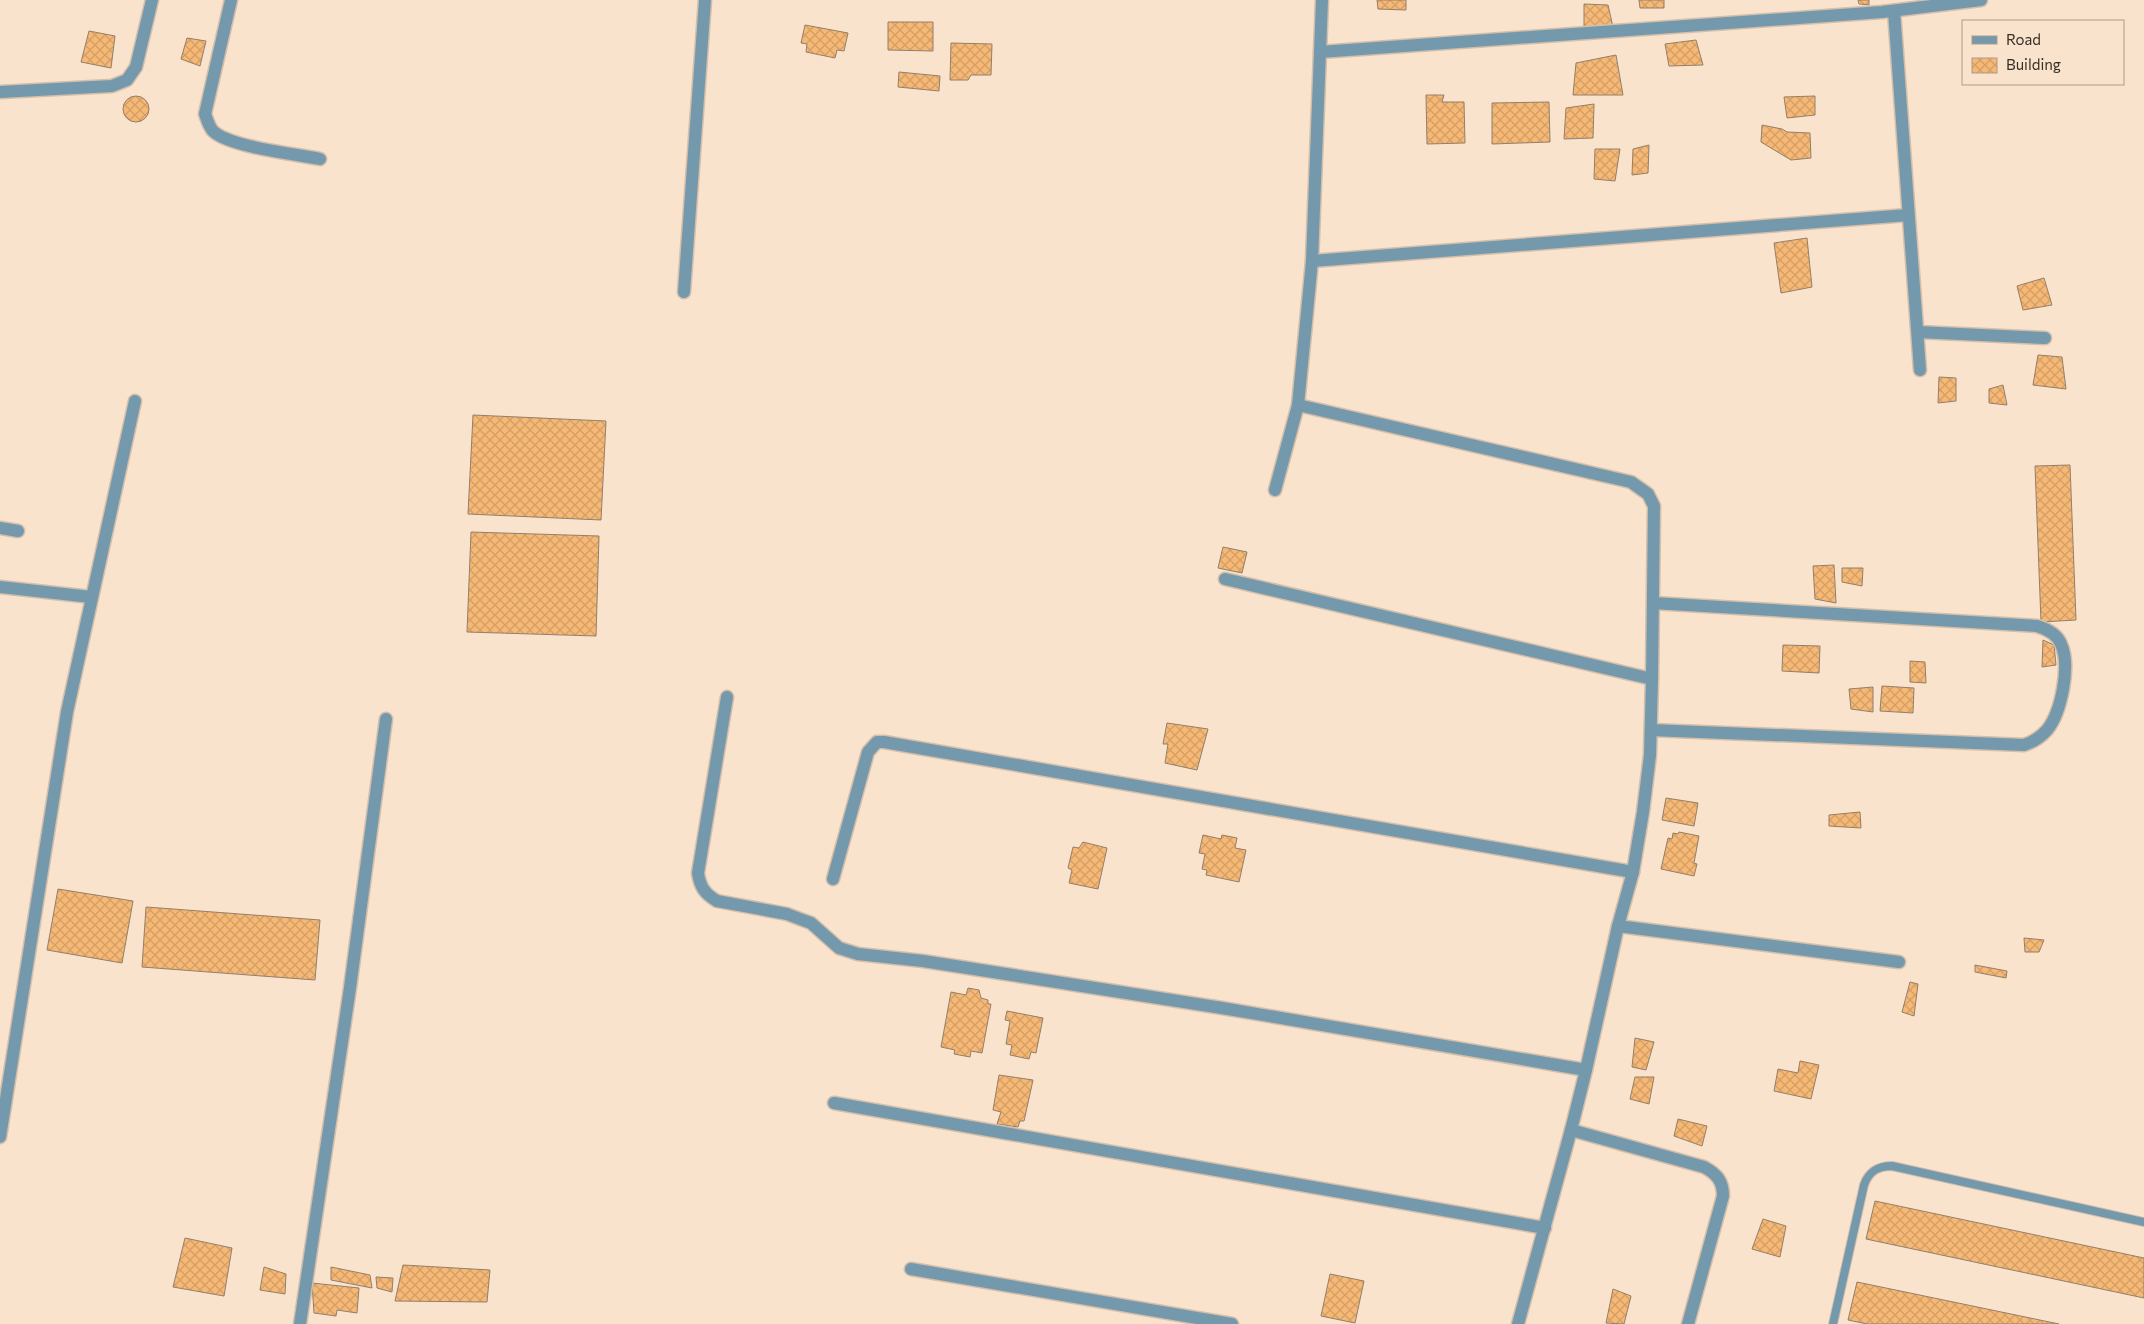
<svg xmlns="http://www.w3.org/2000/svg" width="2144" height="1324" font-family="Commissioner,sans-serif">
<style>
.building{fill:url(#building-cross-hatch);stroke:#937f6a}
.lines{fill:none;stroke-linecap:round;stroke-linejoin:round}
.service-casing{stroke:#d3bfab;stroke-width:10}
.minor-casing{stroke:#d3bfab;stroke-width:15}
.service{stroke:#7499ac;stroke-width:8}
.minor{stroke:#7499ac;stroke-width:12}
</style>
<defs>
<pattern id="building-cross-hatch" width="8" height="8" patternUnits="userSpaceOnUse" patternTransform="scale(1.25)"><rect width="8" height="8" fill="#f6b875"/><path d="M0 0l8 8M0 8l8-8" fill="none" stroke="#d49e65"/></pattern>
</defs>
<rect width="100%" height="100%" fill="#fae3cc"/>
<g class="building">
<polygon points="1377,0 1406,0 1406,10 1378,9"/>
<polygon points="1639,0 1664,0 1664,8 1640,8"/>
<polygon points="1858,0 1869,0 1869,5 1859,4"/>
<polygon points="1584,4 1608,5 1613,27 1584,27"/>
<polygon points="888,22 933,22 933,51 888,50"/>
<polygon points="805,25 848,33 844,51 837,50 835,58 806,52 807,44 801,43"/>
<polygon points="89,31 115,36 111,68 81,62"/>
<polygon points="187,38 206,41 200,66 181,59"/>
<polygon points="1696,40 1703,65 1669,66 1665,44"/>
<polygon points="951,43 992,44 991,75 971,75 968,80 950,80"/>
<polygon points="1616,55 1623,95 1573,95 1576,63"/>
<polygon points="899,72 940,76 939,91 898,87"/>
<polygon points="1426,95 1444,95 1442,102 1464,102 1465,143 1427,144"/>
<polygon points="1815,96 1815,115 1787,118 1784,97"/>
<circle cx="136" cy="109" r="13"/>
<polygon points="1549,102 1550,142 1492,144 1492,103"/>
<polygon points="1594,104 1593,138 1564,139 1566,108"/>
<polygon points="1762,125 1782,129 1787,132 1810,133 1811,158 1791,160 1761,142"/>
<polygon points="1649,145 1648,173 1632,175 1633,149"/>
<polygon points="1595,149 1620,149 1615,181 1594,179"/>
<polygon points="1807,238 1812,287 1781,293 1774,243"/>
<polygon points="2044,278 2052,305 2023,310 2017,286"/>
<polygon points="2038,355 2062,357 2066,389 2033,385"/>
<polygon points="1939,377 1956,378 1956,401 1938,403"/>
<polygon points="2003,385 2007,405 1989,403 1989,389"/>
<polygon points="473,415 606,421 601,520 468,514"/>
<polygon points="2070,465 2076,620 2041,622 2035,466"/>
<polygon points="471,532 599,536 596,636 467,632"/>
<polygon points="1223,547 1247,552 1242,573 1218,568"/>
<polygon points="1834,565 1836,603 1815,599 1813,566"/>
<polygon points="1842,568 1863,568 1862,586 1842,582"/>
<polygon points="2043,640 2054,645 2056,665 2042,667"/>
<polygon points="1783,645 1820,646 1819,673 1782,671"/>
<polygon points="1910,661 1925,662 1926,683 1910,682"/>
<polygon points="1882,686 1914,688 1913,713 1880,711"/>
<polygon points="1873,687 1873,712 1851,709 1849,689"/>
<polygon points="1167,723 1208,729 1197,770 1165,763 1168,744 1163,744"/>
<polygon points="1666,798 1698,803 1694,826 1662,820"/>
<polygon points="1860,812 1861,828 1829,826 1829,815"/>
<polygon points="1679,832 1699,836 1694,863 1697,864 1694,876 1661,869 1668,838 1672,839 1673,833 1678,834"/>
<polygon points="1203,835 1221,839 1222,835 1237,838 1235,848 1246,850 1239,882 1206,875 1207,870 1202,869 1205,854 1199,853"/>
<polygon points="1083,842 1107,848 1098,889 1069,883 1072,870 1068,868 1073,847 1079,848"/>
<polygon points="58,889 133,901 122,963 47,950"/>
<polygon points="146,907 320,920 315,980 142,967"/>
<polygon points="2024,938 2044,940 2039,952 2025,952"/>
<polygon points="1975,965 2007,971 2006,978 1975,972"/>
<polygon points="1910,982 1918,984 1914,1016 1902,1012"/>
<polygon points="968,988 979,990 981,998 988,1000 988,1004 991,1004 982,1053 971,1051 970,1057 954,1054 955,1050 941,1047 951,992 966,995"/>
<polygon points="1007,1011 1043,1018 1036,1053 1031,1052 1029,1059 1010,1055 1012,1045 1006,1044 1010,1021 1005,1020"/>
<polygon points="1635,1038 1654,1042 1646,1070 1632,1067"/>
<polygon points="1800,1061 1819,1065 1811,1099 1774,1091 1778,1069 1798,1073"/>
<polygon points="999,1075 1033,1080 1024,1121 1020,1121 1018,1127 997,1124 1001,1112 993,1110"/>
<polygon points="1635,1077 1654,1077 1649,1104 1630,1099"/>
<polygon points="1678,1119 1707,1126 1702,1146 1674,1136"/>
<polygon points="1875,1201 2144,1258 2144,1298 1866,1239"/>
<polygon points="1763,1219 1786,1226 1780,1257 1752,1249"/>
<polygon points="185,1238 232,1248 224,1296 173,1287"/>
<polygon points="403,1265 490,1270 487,1302 395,1301"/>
<polygon points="264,1267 286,1274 285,1294 260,1290"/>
<polygon points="331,1267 370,1275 372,1288 331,1280"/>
<polygon points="1330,1274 1364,1281 1355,1323 1321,1316"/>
<polygon points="376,1277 393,1278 392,1292 377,1288"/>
<polygon points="1857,1282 2059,1324 1867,1324 1848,1320"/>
<polygon points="312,1283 359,1288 357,1313 337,1310 336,1316 314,1313"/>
<polygon points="1613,1289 1631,1296 1624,1324 1606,1323"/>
</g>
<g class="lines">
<defs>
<path id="service" d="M1833 1324 1864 1185C1869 1171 1878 1166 1892 1166L2144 1222"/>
<g id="minor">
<path d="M231 0 205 114C207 119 209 127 213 131 229 147 296 154 320 159"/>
<polyline points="1894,11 1920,370"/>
<polyline points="1320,52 1322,0"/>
<polyline points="0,92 112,86 127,80 136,67 152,0"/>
<polyline points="1312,261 1908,215"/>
<polyline points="684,292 705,0"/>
<polyline points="1918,332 2045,338"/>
<polyline points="1298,405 1312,261 1320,52 1882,12 1981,0"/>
<polyline points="1275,490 1298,405 1631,482 1648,494 1654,506 1652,679 1650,755 1643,812 1633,872 1618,926 1586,1070"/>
<polyline points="0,528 18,531"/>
<polyline points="1225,579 1652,679"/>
<polyline points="0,587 91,597"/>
<path d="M727 697 698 873C700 887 705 894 717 901L787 914 800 919 811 923 839 948 858 954 923 961 1222 1008 1586 1070 1571 1130 1518 1324"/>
<path d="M1651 730 2024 745C2033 742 2040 738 2047 730 2061 713 2071 666 2061 644 2057 634 2047 629 2037 626L1653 603"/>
<polyline points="833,879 868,752 877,742 884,742 1633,872"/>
<polyline points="1618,926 1899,962"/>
<polyline points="834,1103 1545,1228"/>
<path d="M1571 1130 1704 1167C1717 1174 1723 1181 1723 1196L1688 1324"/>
<polyline points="0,1137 67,712 135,401"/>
<polyline points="911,1269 1232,1324"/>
<polyline points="300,1324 350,988 386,719"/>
</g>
</defs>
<use href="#service" class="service-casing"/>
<use href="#minor" class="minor-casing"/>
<use href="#service" class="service"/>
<use href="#minor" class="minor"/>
</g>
<rect x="1962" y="20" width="162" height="65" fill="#fae3cc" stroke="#ac9b89"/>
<rect x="1972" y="36" width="25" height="8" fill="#7499ac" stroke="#ac9b89"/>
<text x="2006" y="45" font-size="15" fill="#362e25">Road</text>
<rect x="1972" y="58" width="25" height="15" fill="url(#building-cross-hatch)" stroke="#ac9b89"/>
<text x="2006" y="70" font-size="15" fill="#362e25">Building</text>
</svg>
